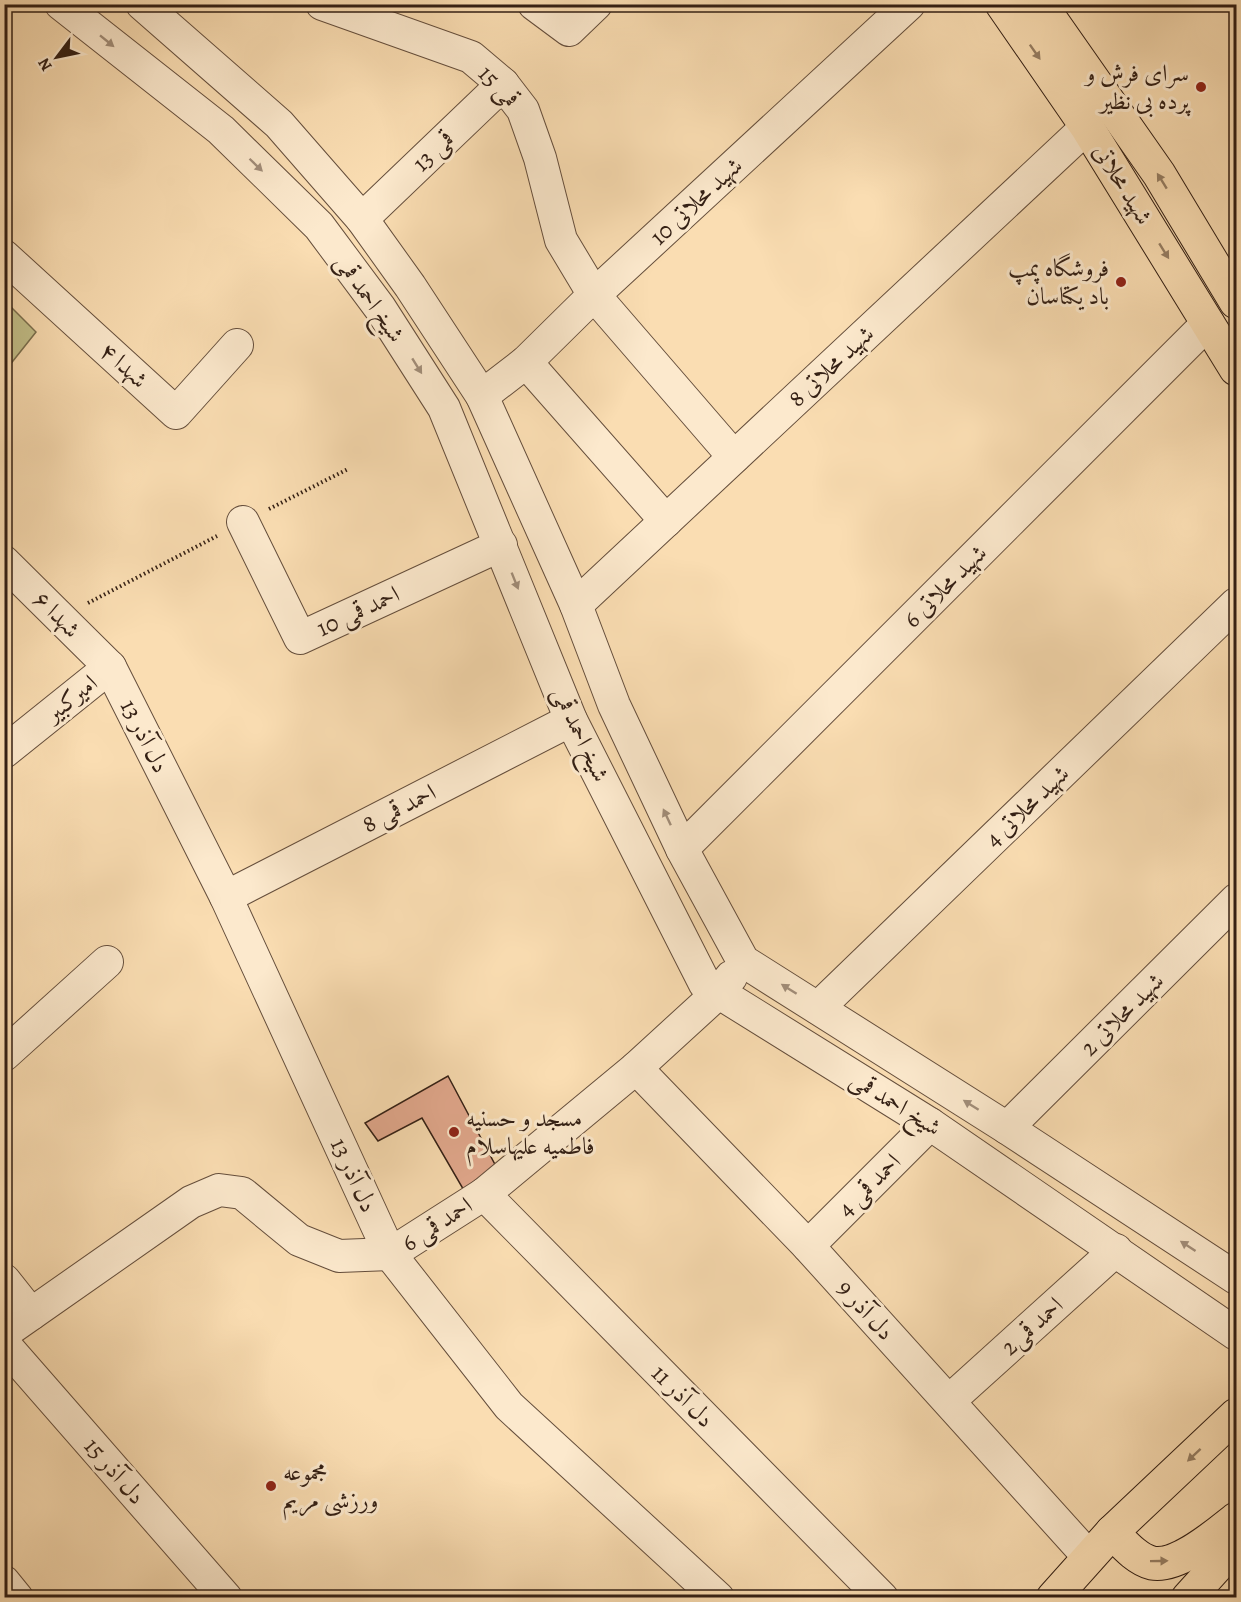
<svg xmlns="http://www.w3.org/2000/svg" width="1241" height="1602" font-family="Alegreya,Amiri,serif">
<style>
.green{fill:#c2bf89;stroke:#7a6f4e;stroke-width:1.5}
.building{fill:#e3a98e;stroke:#331f14;stroke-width:1.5}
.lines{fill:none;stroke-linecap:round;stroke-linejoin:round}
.minor-casing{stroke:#654e3c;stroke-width:34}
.major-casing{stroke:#331f14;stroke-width:35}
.path{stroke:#331f14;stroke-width:4;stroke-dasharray:1.5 3;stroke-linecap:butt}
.minor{stroke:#fce9cd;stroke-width:32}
.major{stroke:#faddb2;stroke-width:33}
.oneway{fill:#a28e7a}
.oneway2{fill:#967e63}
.poi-dot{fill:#8f2418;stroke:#fce9cd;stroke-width:2}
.labels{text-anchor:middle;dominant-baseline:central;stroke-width:6;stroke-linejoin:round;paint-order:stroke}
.poi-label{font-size:24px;fill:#331f14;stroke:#fce9cd;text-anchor:end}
.street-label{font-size:24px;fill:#331f14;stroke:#fce9cd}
</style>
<rect width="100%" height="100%" fill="#faddb2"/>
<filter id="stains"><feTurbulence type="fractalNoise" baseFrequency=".00333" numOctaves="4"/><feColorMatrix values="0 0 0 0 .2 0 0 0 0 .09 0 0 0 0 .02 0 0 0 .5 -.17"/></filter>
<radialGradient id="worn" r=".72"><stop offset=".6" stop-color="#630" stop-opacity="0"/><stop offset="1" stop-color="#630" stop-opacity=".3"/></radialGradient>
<polygon class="green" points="5,301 36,332 5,371"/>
<polygon class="building" points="448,1076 499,1172 466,1194 422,1118 378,1141 365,1123"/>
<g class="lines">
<defs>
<g id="minor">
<polyline points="61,4 221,130 319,226 380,308 444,408 571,720 705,984 930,1124 1236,1334"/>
<polyline points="142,4 279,124 362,219 410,286 482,396 576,605 614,705 682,849 743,961 1007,1128 1236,1278"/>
<polyline points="322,4 471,57 503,84 523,110 540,158 561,240 594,295 734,457"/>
<polyline points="534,4 569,30 596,4"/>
<polyline points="362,219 503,84"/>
<polyline points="4,256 176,413 237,345"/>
<polyline points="526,362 666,521"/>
<polyline points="482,396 526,362 594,295 909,4"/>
<polyline points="243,522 300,638 501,545"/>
<polyline points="4,562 110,667 226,897 390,1254 509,1406 718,1598"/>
<polyline points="576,605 1087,127"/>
<polyline points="4,752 110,667"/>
<polyline points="682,849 1208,323"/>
<polyline points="226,897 571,720"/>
<polyline points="818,1008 1236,604"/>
<polyline points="4,1055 107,962"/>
<polyline points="636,1068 808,1246 1089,1557"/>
<polyline points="1007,1128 1236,900"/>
<polyline points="484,1194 882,1598"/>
<polyline points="808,1246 930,1124"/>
<polyline points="4,1280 31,1314"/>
<polyline points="4,1333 191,1202 219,1190 242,1193 299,1240 339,1256 390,1254 484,1194 636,1068 718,993 731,977"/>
<polyline points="4,1344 226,1598"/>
<polyline points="949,1401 1116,1250"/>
<polyline points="4,1582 17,1598"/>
</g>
<g id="major">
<polyline points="1002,4 1087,127 1236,369"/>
<polyline points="1040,4 1159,174 1236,302"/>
<path d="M1112 1532C1123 1543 1136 1559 1152 1563 1178 1568 1217 1534 1236 1519"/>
<polyline points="1053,1598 1112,1532 1236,1415"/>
<polyline points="1188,1598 1236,1545"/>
</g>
</defs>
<use href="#minor" class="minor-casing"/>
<use href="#major" class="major-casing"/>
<g class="path">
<polyline points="269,509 348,469"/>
<polyline points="88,603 217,536"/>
</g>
<use href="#minor" class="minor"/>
<use href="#major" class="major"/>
</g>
<defs><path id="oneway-solid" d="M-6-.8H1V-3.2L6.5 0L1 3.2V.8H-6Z" transform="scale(1.5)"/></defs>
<g class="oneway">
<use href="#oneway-solid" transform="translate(107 41) rotate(39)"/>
<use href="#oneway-solid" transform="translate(256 165) rotate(44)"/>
<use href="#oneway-solid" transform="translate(417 366) rotate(58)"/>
<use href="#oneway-solid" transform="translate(515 581) rotate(68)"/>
<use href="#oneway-solid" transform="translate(667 817) rotate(-115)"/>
<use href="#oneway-solid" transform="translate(789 989) rotate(-148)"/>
<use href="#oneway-solid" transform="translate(971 1105) rotate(-148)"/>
<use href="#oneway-solid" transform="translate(1188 1246) rotate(-147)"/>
</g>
<g class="oneway2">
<use href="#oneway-solid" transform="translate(1035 52) rotate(55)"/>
<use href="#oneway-solid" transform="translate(1162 181) rotate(-122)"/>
<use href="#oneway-solid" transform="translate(1164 251) rotate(58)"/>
<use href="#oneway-solid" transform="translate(1194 1455) rotate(137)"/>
<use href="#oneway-solid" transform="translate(1159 1561) rotate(-1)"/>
</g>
<g class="poi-dot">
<circle cx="1201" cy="87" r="6"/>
<circle cx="1121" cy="282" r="6"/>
<circle cx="454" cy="1132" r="6"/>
<circle cx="271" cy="1486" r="6"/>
</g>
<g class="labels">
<g class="poi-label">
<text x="1189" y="73">سرای فرش و<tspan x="1189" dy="28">پرده بی نظیر</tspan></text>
<text x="1109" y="268">فروشگاه پمپ<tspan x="1109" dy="28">باد یکتاسان</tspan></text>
<text x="466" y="1118" text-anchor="start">مسجد و حسنیه<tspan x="466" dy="28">فاطمیه علیهاسلام</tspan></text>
<text x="283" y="1472" text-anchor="start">مجموعه<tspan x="283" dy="28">ورزشی مریم</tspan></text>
</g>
<g class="street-label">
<text transform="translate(499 86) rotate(46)">قمی 15</text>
<text transform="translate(433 151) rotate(-44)">قمی 13</text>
<text transform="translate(1123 184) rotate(58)">شهید محلاتی</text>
<text transform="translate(696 201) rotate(-43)">شهید محلاتی 10</text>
<text transform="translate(370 298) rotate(55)">شیخ احمد قمی</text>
<text transform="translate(124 365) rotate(42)">شهدا ۴</text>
<text transform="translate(831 366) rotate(-43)">شهید محلاتی 8</text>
<text transform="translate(945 586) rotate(-45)">شهید محلاتی 6</text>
<text transform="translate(358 611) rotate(-25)">احمد قمی 10</text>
<text transform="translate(57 614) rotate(45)">شهدا ۶</text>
<text transform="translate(71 698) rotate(-39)">امیرکبیر</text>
<text transform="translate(581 734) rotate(65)">شیخ احمد قمی</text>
<text transform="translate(145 736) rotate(63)">دل آذر 13</text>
<text transform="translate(1027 806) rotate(-44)">شهید محلاتی 4</text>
<text transform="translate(399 808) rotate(-27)">احمد قمی 8</text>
<text transform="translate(1122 1014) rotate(-45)">شهید محلاتی 2</text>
<text transform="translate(896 1103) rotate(32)">شیخ احمد قمی</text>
<text transform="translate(354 1175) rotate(65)">دل آذر 13</text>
<text transform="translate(869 1185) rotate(-45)">احمد قمی 4</text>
<text transform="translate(437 1224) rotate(-33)">احمد قمی 6</text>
<text transform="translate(866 1310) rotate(48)">دل آذر 9</text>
<text transform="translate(1032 1326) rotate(-42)">احمد قمی2</text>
<text transform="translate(683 1396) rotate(45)">دل آذر 11</text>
<text transform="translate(115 1471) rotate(49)">دل آذر 15</text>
</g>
</g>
<rect width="1241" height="1602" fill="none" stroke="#faddb2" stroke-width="24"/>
<rect x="6" y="6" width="1229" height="1590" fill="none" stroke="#331f14" stroke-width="3"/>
<rect x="12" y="12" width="1217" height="1578" fill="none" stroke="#331f14" stroke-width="1.5"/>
<g transform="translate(57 57) rotate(238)" stroke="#fce9cd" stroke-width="4.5" paint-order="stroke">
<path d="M0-4.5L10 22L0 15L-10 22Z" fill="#331f14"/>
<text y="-9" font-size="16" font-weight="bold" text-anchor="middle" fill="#331f14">N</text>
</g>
<rect width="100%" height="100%" filter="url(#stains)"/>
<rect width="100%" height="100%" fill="url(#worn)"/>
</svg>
